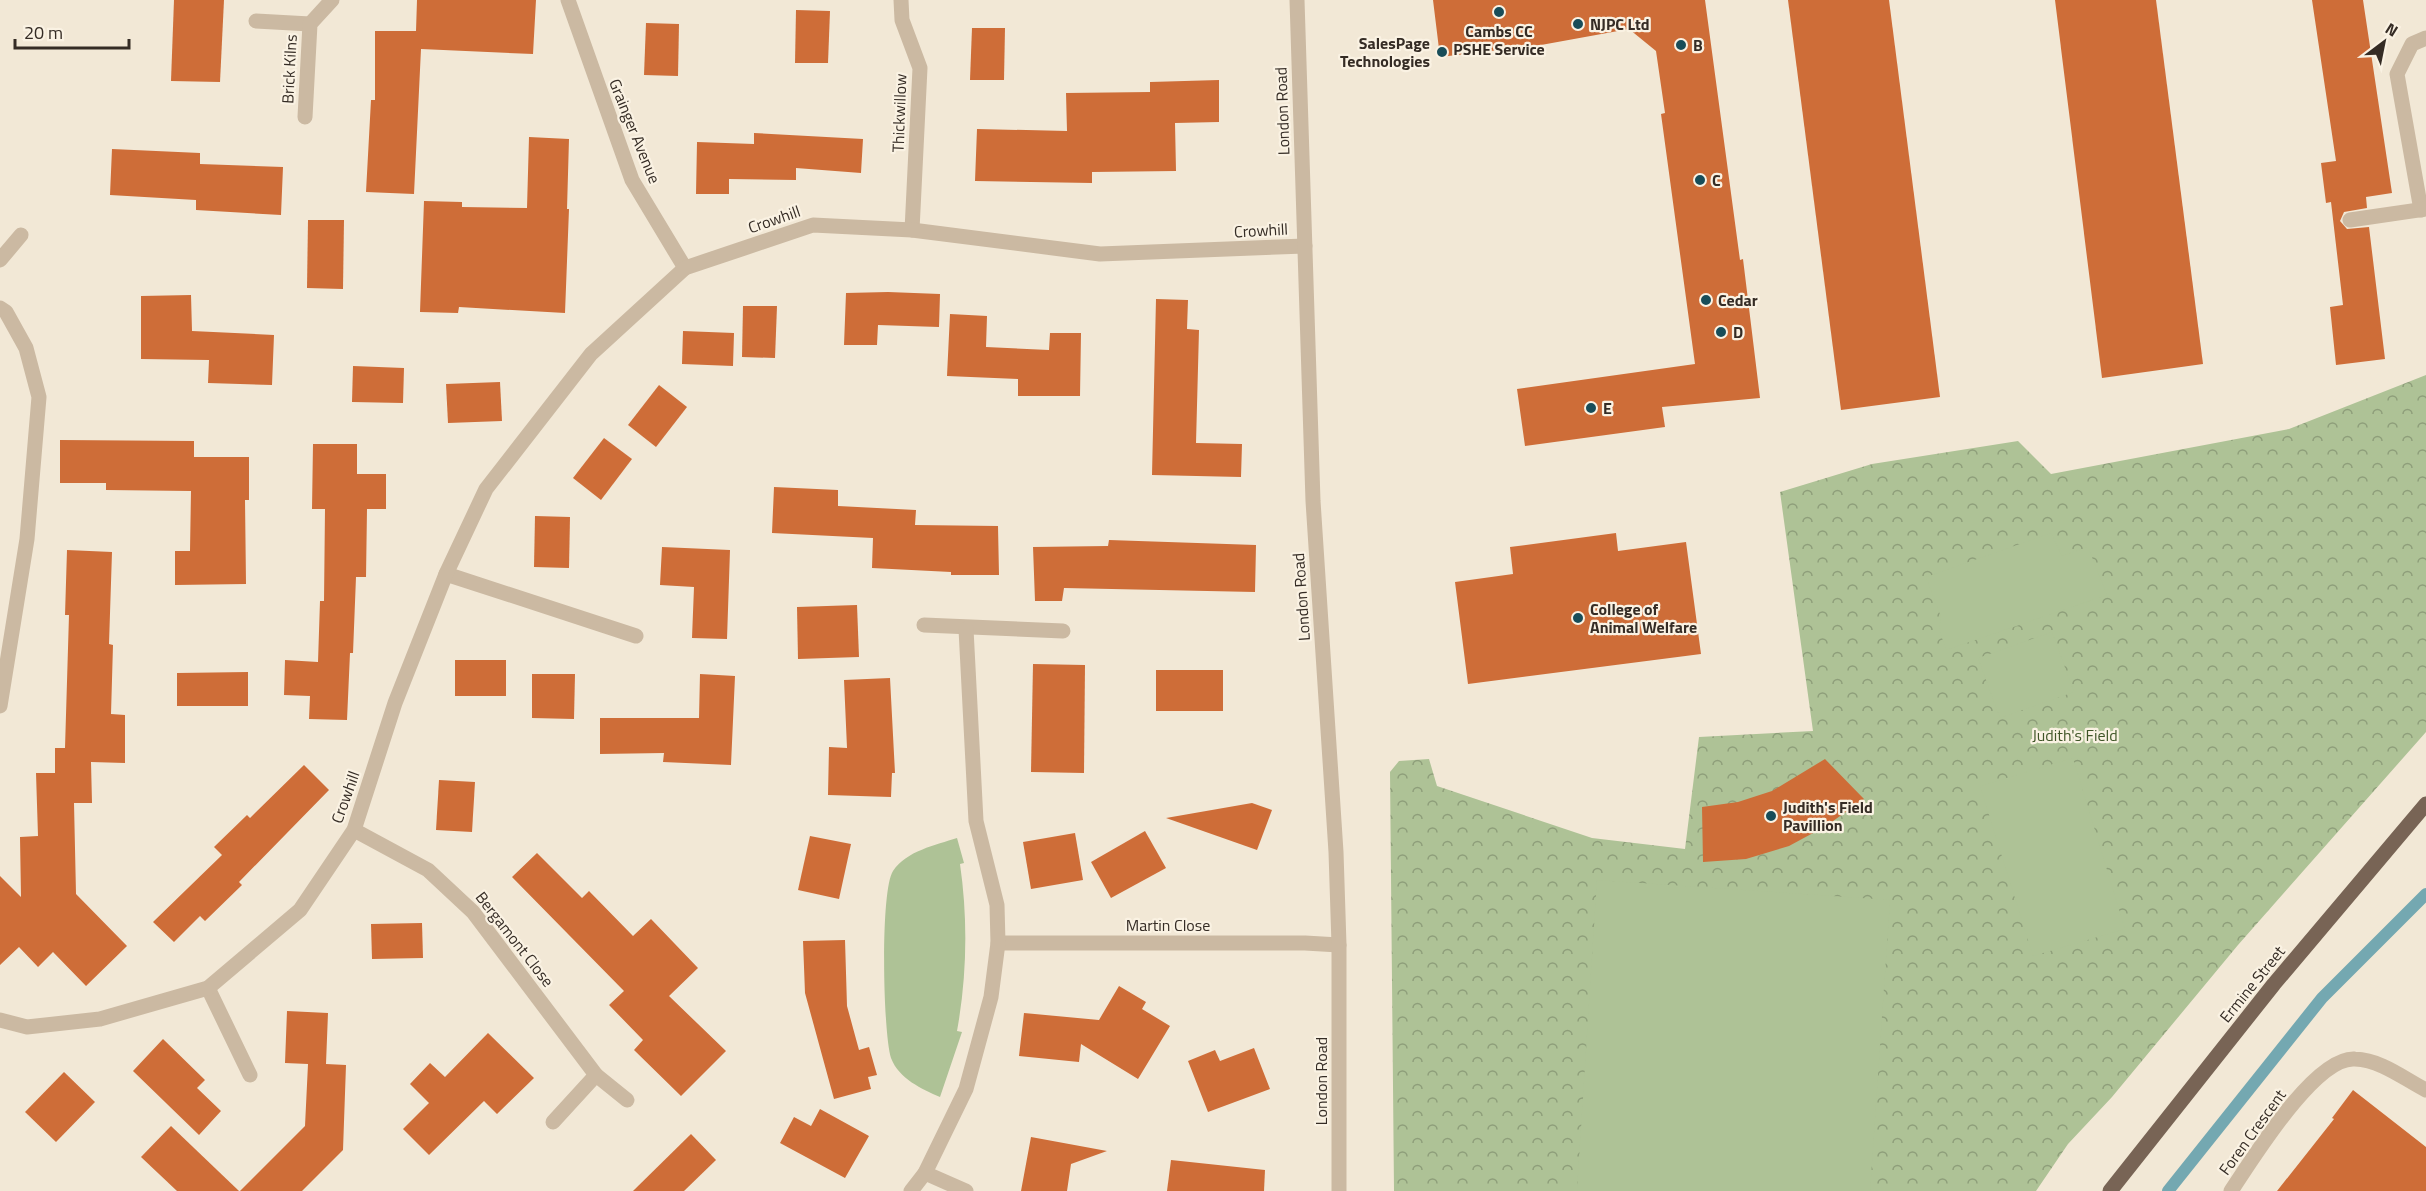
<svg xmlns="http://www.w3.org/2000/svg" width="2426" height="1191" font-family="'Titillium Web',sans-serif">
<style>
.forest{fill:url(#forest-crowns)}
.garden{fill:#aec296}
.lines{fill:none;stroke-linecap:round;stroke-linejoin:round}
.stream{stroke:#74a8b1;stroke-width:12}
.building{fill:#ce6d38}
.minor{stroke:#cbb9a2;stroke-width:15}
.tertiary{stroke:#cbb9a2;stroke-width:15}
.primary{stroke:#786455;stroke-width:15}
.poi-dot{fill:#184d59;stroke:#faf2e3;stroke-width:2}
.labels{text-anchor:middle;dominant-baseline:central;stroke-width:4.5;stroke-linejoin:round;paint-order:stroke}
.poi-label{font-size:16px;font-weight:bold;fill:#352c25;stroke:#faf2e3;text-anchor:start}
.street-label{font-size:16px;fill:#352c25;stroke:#faf2e3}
.park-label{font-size:16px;fill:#3f5527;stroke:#faf2e3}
</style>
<defs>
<pattern id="forest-crowns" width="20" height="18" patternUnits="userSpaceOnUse" patternTransform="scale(1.5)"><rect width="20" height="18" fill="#aec296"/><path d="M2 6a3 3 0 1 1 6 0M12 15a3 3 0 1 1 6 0" fill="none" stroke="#8e9e7a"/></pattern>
</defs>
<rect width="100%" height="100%" fill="#f2e8d6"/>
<polygon class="forest" points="2426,375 2426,732 2238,945 2112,1097 2068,1144 2036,1191 1394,1191 1390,772 1399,761 1429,759 1437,786 1592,838 1685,849 1699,737 1813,731 1780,492 1872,464 2018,441 2051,474 2289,429"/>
<g class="garden">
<polygon points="2051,533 2062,556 2088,547 2107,595 1946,650 1939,629 1941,617 1926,577"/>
<polygon points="2052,632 2074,692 2000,718 1978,658"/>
<polygon points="2073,758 2125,929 2033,956 1980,786"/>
<path d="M957 838 964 863 960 864C968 919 967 976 957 1031L962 1032 940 1097C922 1089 899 1079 891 1058 883 1033 880 891 893 871 906 851 936 845 957 838Z"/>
<polygon points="1597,880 1890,900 1870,1191 1577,1191"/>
</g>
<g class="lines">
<polyline class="stream" points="2168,1191 2322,998 2426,894"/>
</g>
<g class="building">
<polygon points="174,0 224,0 220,82 171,81"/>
<polygon points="417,0 536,0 533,54 421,49 414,194 366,192 371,100 375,100 375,31 416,31"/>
<polygon points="1433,0 1705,0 1740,260 1743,259 1760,398 1662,407 1665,427 1525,446 1517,389 1695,364 1661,114 1665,113 1656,51 1629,29 1541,45 1440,57"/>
<polygon points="1788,0 1889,0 1940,397 1841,410"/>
<polygon points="2055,0 2156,0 2203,364 2102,378"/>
<polygon points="2312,0 2363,0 2392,193 2366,197 2367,208 2344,212 2340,221 2347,229 2369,227 2385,359 2336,365 2330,307 2343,305 2331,202 2326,203 2321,163 2336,161"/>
<polygon points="796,10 830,11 828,63 795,63"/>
<polygon points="646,23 679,24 678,76 644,75"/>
<polygon points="972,28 1005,28 1004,80 970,80"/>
<polygon points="1219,80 1219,122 1175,123 1176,171 1092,172 1092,183 975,181 977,129 1067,131 1066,93 1150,92 1150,82"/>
<polygon points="754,133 863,139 861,173 796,168 796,180 729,179 729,194 696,194 697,142 754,144"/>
<polygon points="529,137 569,139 567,209 569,209 565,313 459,307 458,313 420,312 424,201 462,202 462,207 527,208"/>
<polygon points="112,149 200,153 200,164 283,167 281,215 196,210 196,200 110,195"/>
<polygon points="308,220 344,220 343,289 307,288"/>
<polygon points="888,292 940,294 939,327 878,325 877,345 844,345 846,293"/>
<polygon points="191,295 192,331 274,335 272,385 208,383 209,360 141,359 141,296"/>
<polygon points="1156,299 1188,300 1187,329 1199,330 1196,443 1242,444 1241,477 1152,475"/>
<polygon points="743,306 777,306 775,358 742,357"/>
<polygon points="950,314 987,316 986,347 1049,350 1050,333 1081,333 1080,396 1018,396 1018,379 947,376"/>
<polygon points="683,331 734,333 733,366 682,364"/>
<polygon points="353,366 404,368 403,403 352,402"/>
<polygon points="500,382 502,421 448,423 446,384"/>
<polygon points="659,385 687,407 656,447 628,425"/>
<polygon points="604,438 632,459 601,500 573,478"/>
<polygon points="60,440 194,441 194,457 249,457 249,500 245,500 246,584 175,585 175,551 190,551 191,491 106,490 106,483 60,483"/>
<polygon points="313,444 357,444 357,474 386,474 386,509 367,509 366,577 356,577 353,653 350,653 347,720 309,719 310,696 284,695 285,660 318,662 320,601 324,601 325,509 312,509"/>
<polygon points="774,487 838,490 838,506 916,510 915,525 998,526 999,575 951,575 951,572 872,568 873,538 772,533"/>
<polygon points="535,516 570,517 569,568 534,567"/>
<polygon points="1616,533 1618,551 1686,542 1701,654 1468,684 1455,582 1513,574 1510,547"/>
<polygon points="1109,540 1256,545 1255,592 1064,588 1062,601 1035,601 1033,547 1108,546"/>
<polygon points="662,547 730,550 727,639 692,638 694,587 660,585"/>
<polygon points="67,550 112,552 109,644 113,645 111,714 125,715 125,763 91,762 92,803 74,803 76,894 127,946 86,986 53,952 38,967 19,947 0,965 0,876 21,897 20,837 38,836 36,773 55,773 55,748 65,748 69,615 65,615"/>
<polygon points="857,605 859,657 798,659 797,607"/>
<rect x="455" y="660" width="51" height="36"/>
<polygon points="1033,664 1085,665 1084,773 1031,772"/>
<rect x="1156" y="670" width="67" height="41"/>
<polygon points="248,672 248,706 177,706 177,673"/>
<polygon points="532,674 575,674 574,719 532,718"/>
<polygon points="700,674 735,676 731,765 663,762 664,753 600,754 600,718 699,718"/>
<polygon points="890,678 895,773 892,773 891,797 828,795 829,747 847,748 844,680"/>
<polygon points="1825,759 1864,799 1826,826 1789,846 1746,859 1703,862 1702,807 1738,802 1772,791"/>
<polygon points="304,765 329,790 239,882 242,885 205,921 200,916 174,942 153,922 222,855 214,847 247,815 250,818"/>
<polygon points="439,780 475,782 472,832 436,830"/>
<polygon points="1252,803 1272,810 1257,850 1166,818"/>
<polygon points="1145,831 1166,868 1111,898 1091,862"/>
<polygon points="1075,833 1083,880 1031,889 1023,842"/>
<polygon points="810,836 851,844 839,899 798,890"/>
<polygon points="537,853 582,898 589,891 633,936 651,919 698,968 669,996 726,1051 681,1096 634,1050 643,1040 609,1005 624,991 512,877"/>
<polygon points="422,923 423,958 372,959 371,924"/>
<polygon points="845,940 847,1006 859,1050 869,1047 877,1075 868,1077 871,1089 834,1099 805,993 803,941"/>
<polygon points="1119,986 1146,1002 1142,1009 1170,1026 1138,1079 1081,1044 1079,1062 1019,1056 1024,1013 1099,1020"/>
<polygon points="287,1011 328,1013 326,1064 346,1065 343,1150 302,1191 240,1191 305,1126 308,1064 285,1063"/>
<polygon points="488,1033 534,1078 497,1114 484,1101 429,1155 403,1129 429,1103 410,1084 430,1063 445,1077"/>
<polygon points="163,1039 205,1080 197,1088 221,1111 199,1135 133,1071"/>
<polygon points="1254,1048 1270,1089 1208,1112 1188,1061 1215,1050 1220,1061"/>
<polygon points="64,1072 95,1102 56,1142 25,1112"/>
<polygon points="2353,1090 2426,1147 2426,1191 2277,1191 2334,1119 2332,1118"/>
<polygon points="820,1109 869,1136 845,1178 780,1143 794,1117 811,1126"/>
<polygon points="171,1126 239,1191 177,1191 141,1157"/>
<polygon points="691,1134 716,1160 684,1191 633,1191"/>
<polygon points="1031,1137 1107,1151 1071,1164 1067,1191 1021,1191"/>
<polygon points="1171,1160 1265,1170 1264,1191 1167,1191"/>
</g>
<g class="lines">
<g class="minor">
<polyline points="568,0 632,180 685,268"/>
<polyline points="901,0 902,20 920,68 912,230"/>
<polyline points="256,21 310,24"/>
<polyline points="305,117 310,24 332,0"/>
<polyline points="2421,210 2397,74 2412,44 2426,38"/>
<polyline points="2350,220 2426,209"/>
<polyline points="0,260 21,235"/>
<polyline points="0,308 6,312 26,348 39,397 27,539 0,706"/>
<polyline points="446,574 636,636"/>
<polyline points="924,625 1063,631"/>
<polyline points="354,830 428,870 473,912 596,1075 627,1100"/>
<polyline points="998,943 1305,943 1339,945"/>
<polyline points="208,988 250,1075"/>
<polyline points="0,1020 27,1027 100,1019 208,988 300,910 354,830 395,703 446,574 486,489 591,354 685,268 813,225 912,230 1100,254 1305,246"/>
<polyline points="553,1122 596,1075"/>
<polyline points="925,1173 966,1191"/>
<polyline points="911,1191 925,1173 966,1089 991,997 998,943 997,905 976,821 966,629"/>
<path d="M2231 1191C2252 1160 2315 1056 2355 1059 2381 1060 2403 1078 2426 1090"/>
</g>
<polyline class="tertiary" points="1297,0 1313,501 1336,852 1339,945 1339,1191"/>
<polyline class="primary" points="2110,1191 2274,984 2426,804"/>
</g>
<g class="poi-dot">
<circle cx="1499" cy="12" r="6"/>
<circle cx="1578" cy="24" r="6"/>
<circle cx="1681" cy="45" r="6"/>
<circle cx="1442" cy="52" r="6"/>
<circle cx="1700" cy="180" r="6"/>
<circle cx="1706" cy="300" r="6"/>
<circle cx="1721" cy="332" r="6"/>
<circle cx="1591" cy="408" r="6"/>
<circle cx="1578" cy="618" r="6"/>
<circle cx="1771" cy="816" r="6"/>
</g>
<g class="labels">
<g class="poi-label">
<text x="1590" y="24">NJPC Ltd</text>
<text x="1499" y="31" text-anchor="middle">Cambs CC<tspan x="1499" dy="18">PSHE Service</tspan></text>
<text x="1430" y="43" text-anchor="end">SalesPage<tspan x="1430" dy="18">Technologies</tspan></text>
<text x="1693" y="45">B</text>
<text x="1712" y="180">C</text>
<text x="1718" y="300">Cedar</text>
<text x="1733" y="332">D</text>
<text x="1603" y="408">E</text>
<text x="1590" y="609">College of<tspan x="1590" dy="18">Animal Welfare</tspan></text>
<text x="1783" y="807">Judith's Field<tspan x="1783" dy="18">Pavillion</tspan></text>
</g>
<g class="street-label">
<text transform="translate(289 69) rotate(-87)">Brick Kilns</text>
<text transform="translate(1282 111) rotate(-92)">London Road</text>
<text transform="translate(899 113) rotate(-88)">Thickwillow</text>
<text transform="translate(635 131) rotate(68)">Grainger Avenue</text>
<text transform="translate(774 219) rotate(-19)">Crowhill</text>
<text transform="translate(1261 230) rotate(-3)">Crowhill</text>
<text transform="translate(1301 597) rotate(-94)">London Road</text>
<text transform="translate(345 797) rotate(-70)">Crowhill</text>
<text x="1168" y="925">Martin Close</text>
<text transform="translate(515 939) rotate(52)">Bergamont Close</text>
<text transform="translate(2252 984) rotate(-51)">Ermine Street</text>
<text transform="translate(1321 1081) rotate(-90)">London Road</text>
<text transform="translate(2252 1132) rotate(-54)">Foren Crescent</text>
</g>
<g class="park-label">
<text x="2075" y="735">Judith's Field</text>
</g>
</g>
<g transform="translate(2384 42) rotate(32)" stroke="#faf2e3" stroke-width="4.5" paint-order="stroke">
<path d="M0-4.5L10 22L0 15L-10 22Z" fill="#352c25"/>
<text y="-9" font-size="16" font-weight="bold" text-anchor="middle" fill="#352c25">N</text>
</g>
<path d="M15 39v9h114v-9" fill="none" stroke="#352c25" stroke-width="3"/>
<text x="24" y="39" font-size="18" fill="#352c25" stroke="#faf2e3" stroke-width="4.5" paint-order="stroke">20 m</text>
</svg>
